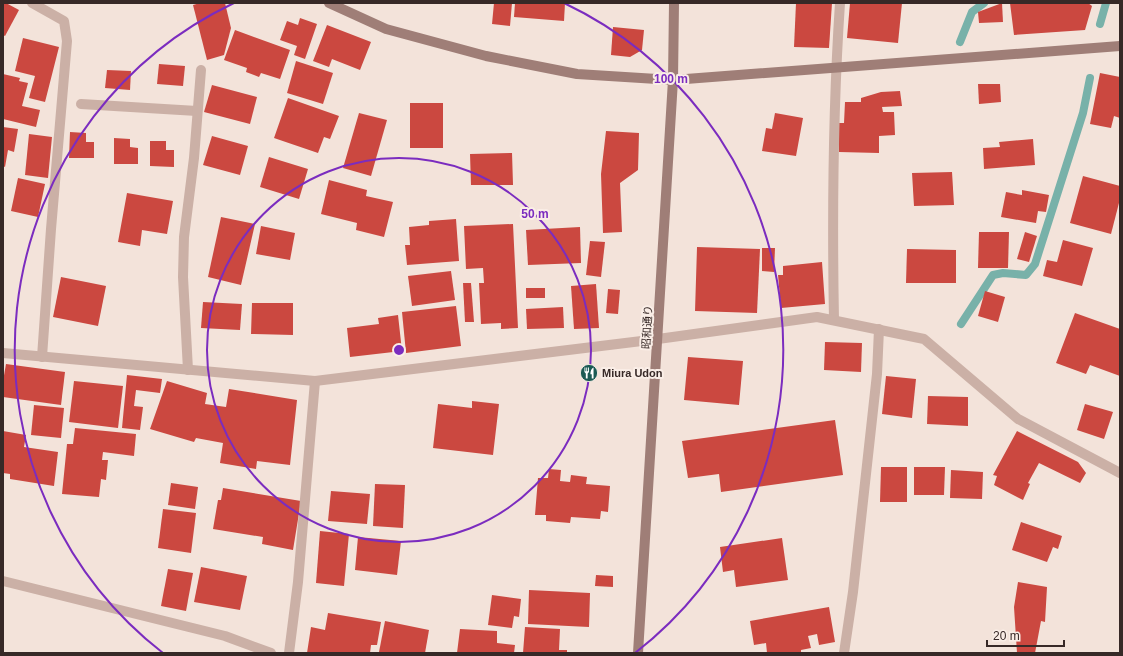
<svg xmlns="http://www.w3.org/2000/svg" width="1123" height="656" font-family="Arial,'Noto Sans JP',sans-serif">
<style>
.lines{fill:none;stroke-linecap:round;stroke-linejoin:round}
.stream{stroke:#78b1a9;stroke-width:8}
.building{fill:#cb4840}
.lane{stroke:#cbb0a6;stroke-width:10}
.street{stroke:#cbb0a6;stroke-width:10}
.secondary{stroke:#9f7e77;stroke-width:10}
.ring{fill:none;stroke:#7b2cbf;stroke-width:2}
.labels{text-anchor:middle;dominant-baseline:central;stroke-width:4;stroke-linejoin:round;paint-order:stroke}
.street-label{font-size:11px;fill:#372927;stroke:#faeee7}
.poi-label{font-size:11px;font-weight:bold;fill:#372927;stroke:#faeee7;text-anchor:start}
.centre{fill:#7b2cbf;stroke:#faeee7;stroke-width:2}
.ring-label{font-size:12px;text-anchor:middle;font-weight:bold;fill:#7b2cbf;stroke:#faeee7;stroke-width:4;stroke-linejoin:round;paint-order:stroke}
</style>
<rect width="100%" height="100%" fill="#f3e3da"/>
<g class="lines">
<g class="stream">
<polyline points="1100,24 1106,3"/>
<polyline points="960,42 972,12 984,3"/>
<polyline points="961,324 993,275 1003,273 1026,275 1035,264 1083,113 1090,78"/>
</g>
</g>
<g class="building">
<polygon points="3,3 6,3 19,10 5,36 3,35"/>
<polygon points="200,3 225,3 231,28 224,55 207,60 193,5"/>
<polygon points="494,3 512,3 510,26 492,24"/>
<polygon points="515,3 565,3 564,21 514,17"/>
<polygon points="796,3 832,3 829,48 794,47"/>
<polygon points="850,3 902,3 898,43 847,38"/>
<polygon points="1002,3 1003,22 979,23 978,12"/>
<polygon points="1010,3 1088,3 1092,6 1085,30 1014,35"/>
<polygon points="300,18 317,24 305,59 294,55 297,46 280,40 287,21 298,25"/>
<polygon points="327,25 371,42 360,70 332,59 329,67 313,61"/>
<polygon points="613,27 644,30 642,50 630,57 611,55"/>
<polygon points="235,30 290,50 280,79 261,73 259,77 246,72 247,68 224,60"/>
<polygon points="23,38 59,47 45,102 29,98 35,76 15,71"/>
<polygon points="296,61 333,73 323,104 287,93"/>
<polygon points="159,64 185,66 183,86 157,84"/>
<polygon points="107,70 131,71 130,90 105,88"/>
<polygon points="1100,73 1120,77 1120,118 1114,116 1111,128 1090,124"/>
<polygon points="3,74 20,78 19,81 28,83 22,106 40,110 36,127 3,119"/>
<polygon points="978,84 1000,84 1001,102 979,104"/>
<polygon points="212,85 257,97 250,124 204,112"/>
<polygon points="900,91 902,106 882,107 883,112 894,112 895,135 879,136 879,153 839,152 839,123 844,123 845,102 861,102 861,98 881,92"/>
<polygon points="288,98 339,116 330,139 324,137 318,153 274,138"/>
<rect x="410" y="103" width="33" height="45"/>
<polygon points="359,113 387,120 371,176 343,168"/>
<polygon points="775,113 803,118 796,156 762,151 766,128 772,129"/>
<polygon points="3,127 18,129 14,152 8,150 5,167 3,166"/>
<polygon points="606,131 639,133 638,170 620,183 622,232 603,233 601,174"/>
<polygon points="70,132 86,133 86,142 94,142 94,158 69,158"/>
<polygon points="29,134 52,137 48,178 25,175"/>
<polygon points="212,136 248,146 240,175 203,165"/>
<polygon points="114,138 130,139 130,147 138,148 138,164 114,164"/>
<polygon points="1033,139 1035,165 984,169 983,148 1000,147 999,142"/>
<polygon points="150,141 166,141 166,150 174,150 174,167 150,166"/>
<polygon points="512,153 513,185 471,185 470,154"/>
<polygon points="269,157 308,169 299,199 260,187"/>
<polygon points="952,172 954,205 914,206 912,173"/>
<polygon points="1083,176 1120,186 1120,199 1111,234 1070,223"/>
<polygon points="18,178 45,184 38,217 11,211"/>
<polygon points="329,180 367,190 366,196 393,202 384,237 356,230 357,223 321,214"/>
<polygon points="1022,190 1049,195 1046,212 1038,211 1036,223 1001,217 1006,192 1022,195"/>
<polygon points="127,193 173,201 167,234 142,230 140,246 118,242"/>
<polygon points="221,217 255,224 241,285 208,277"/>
<polygon points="456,219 459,261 407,265 405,245 410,245 409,227 429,225 429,221"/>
<polygon points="513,224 518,328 501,329 501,323 481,324 479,283 484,283 483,268 466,269 464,226"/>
<polygon points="261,226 295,233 290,260 256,254"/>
<polygon points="580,227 581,263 528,265 526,230"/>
<polygon points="979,232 1009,232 1008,268 978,268"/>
<polygon points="1025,232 1037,236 1029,262 1017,259"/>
<polygon points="1063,240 1093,248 1082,286 1043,276 1047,260 1057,262"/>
<polygon points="590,241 605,242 601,277 586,275"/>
<polygon points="697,247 760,249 757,313 695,311"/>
<polygon points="762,248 775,248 774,272 762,271"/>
<polygon points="907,249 956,250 956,283 906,283"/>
<polygon points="822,262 825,304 781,308 778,275 783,275 783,266"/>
<polygon points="451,271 455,300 412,306 408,276"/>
<polygon points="61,277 106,286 98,326 53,317"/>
<polygon points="463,283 471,283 474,322 465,322"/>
<polygon points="596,284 599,328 574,329 571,286"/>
<rect x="526" y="288" width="19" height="10"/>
<polygon points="608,289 620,290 618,314 606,313"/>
<polygon points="985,291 1005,297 998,322 978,316"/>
<polygon points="203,302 242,304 240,330 201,328"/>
<polygon points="252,303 293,303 293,335 251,334"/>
<polygon points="456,306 461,346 406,353 402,312"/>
<polygon points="563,307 564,328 527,329 526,309"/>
<polygon points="1075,313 1120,329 1120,376 1090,365 1086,374 1056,363"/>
<polygon points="398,315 402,351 350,357 347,328 379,324 378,318"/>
<polygon points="825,342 862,343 861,372 824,370"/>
<polygon points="688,357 743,361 739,405 684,400"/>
<polygon points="6,364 65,372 61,405 3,397 3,381"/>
<polygon points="127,375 162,379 160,393 136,390 134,406 143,407 140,430 122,428"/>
<polygon points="886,376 916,379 912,418 882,414"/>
<polygon points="74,381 123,386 118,428 69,422"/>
<polygon points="167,381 207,393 205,404 226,407 229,389 297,400 290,465 257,461 256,469 220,463 223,443 196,438 194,442 150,429"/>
<polygon points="928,396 968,397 968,426 927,424"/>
<polygon points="472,401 499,404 493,455 433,448 438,404 472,408"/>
<polygon points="1085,404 1113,412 1104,439 1077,430"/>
<polygon points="34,405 64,408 61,438 31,435"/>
<polygon points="835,420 843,475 721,492 719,474 688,478 682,441"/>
<polygon points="75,428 136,434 134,456 103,452 102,460 108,460 106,480 101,479 99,497 62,494 67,444 73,444"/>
<polygon points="3,431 26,435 24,447 58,452 54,486 10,479 10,474 3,473"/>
<polygon points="1017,431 1078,462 1086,473 1080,483 1039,463 1028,483 1030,484 1023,500 994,485 997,476 993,475"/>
<polygon points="881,467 907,467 907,502 880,502"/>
<polygon points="914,467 945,467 944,495 914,495"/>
<polygon points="549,469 561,470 560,481 570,482 571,475 587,477 586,484 610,486 608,512 601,511 600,519 571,517 570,523 546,521 546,515 535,515 538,478 548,478"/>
<polygon points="951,470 983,472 982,499 950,498"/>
<polygon points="171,483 198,487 195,509 168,505"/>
<polygon points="375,484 405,485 403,528 373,526"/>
<polygon points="223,488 301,501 293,550 262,544 263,537 213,529 218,500 221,500"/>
<polygon points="331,491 370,494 367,524 328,521"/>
<polygon points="163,509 196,513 191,553 158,548"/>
<polygon points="1021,522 1062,536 1058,549 1053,547 1047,562 1012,550"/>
<polygon points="320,531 349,534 344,586 316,583"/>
<polygon points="358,537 401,541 397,575 355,570"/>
<polygon points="782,538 788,580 736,587 734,570 723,572 720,547"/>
<polygon points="201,567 247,576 240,610 194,602"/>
<polygon points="168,569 193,573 186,611 161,606"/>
<polygon points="596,575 613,576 613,587 595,586"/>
<polygon points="1018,582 1047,587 1045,622 1041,621 1035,653 1017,653 1014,607"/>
<polygon points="529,590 590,593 589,627 528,624"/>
<polygon points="492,595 521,599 519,617 514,616 512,628 488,625"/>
<polygon points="829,607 835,642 819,645 817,634 808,636 811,648 801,650 801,653 767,653 766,643 754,645 750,621"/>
<polygon points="328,613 381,622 377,645 371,645 370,653 307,653 311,627 325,630"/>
<polygon points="385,621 429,630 425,653 379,652"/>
<polygon points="525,627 560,629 559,650 567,650 567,653 523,653"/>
<polygon points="460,629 497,631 497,643 515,645 514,653 457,653"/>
</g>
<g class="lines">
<polyline class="lane" points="81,104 197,111"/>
<g class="street">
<polyline points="32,3 64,21 67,41 51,229 42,357"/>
<path d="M834 320C832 214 833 108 840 3"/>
<polyline points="3,353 315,381 658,339 817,317 924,339 1018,419 1120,473"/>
<polyline points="188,370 183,277 184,237 194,158 201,70"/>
<polyline points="3,581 225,636 271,653"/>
<polyline points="289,653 298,582 315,381"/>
<polyline points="844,653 853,592 877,374 879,329"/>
</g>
<g class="secondary">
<polyline points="329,3 386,29 486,56 577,74 673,80 1120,46"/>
<polyline points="638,653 673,80 674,3"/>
</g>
</g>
<g class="ring">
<circle cx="399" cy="350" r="192"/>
<path d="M163 653A384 384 0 0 1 234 3M564 3A384 384 0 0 1 635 653"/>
</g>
<defs>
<symbol id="restaurant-disc" viewBox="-11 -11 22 22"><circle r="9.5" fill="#1b5a53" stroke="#faeee7"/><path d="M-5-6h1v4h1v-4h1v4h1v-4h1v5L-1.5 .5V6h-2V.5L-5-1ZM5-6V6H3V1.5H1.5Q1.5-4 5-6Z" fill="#fff"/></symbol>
</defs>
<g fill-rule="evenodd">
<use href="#restaurant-disc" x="579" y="363" width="20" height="20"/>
</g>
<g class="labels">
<g class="street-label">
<text transform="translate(647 327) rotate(-87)">昭和通り</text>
</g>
<g class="poi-label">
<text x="602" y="373">Miura Udon</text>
</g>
</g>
<circle cx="399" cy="350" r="6" class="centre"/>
<g class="ring-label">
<text x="671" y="83">100 m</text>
<text x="535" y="218">50 m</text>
</g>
<rect width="1123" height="656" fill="none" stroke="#372927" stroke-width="8"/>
<path d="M987 640v6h77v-6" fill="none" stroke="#372927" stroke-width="2"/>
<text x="993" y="640" font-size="12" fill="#372927" stroke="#faeee7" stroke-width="3" paint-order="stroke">20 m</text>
</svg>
